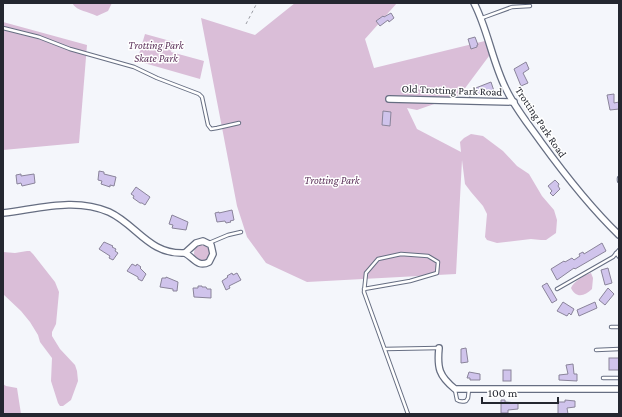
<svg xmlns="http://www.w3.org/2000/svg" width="622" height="417" font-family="'Crimson Pro',serif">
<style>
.green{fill:#dabed8}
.building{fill:#d0c4ec;stroke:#8a849a}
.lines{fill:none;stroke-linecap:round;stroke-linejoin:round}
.lane-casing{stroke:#666e82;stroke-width:4.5}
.street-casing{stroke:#666e82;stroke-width:8}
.path{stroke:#9a9ca3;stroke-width:1;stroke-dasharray:3 3;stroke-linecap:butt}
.lane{stroke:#fff;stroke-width:2.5}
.street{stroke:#fff;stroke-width:5.5}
.labels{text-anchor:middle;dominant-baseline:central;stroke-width:3;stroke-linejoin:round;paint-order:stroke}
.park-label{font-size:11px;font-style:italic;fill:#5d335b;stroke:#fff}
.street-label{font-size:11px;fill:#242730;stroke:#fff}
</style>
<rect width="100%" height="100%" fill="#f4f6fb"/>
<g class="green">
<path d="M72 3H112L108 11 97 16C88 11 78 12 72 3Z"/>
<polygon points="295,3 397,3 365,39 374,68 489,40 492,52 460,95 417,110 407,108 417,129 461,152 460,142 464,138 471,134 483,136 503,151 517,166 529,174 542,196 554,210 557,220 556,233 546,240 541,240 531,239 497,243 487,240 485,237 487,214 483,206 471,192 465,184 462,160 456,274 307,282 266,263 247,237 237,206 201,18 255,35"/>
<polygon points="3,22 87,45 79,143 3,150"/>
<polygon points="145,34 174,42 171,52 204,61 200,79 137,61"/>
<circle cx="202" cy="253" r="8"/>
<polygon points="27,251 30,251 33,254 55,282 59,292 56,324 52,332 52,336 60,349 75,365 77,371 78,381 71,400 63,406 60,406 58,403 51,381 52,358 40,342 38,335 30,322 21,311 3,294 3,252 15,253"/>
<path d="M591 273 593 278 592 289C585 296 576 299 571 288 573 282 584 275 591 273Z"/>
<polygon points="3,384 6,386 17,388 21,414 3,414"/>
</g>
<g class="building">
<polygon points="391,13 394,18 389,22 388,20 380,26 376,21 383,16 384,17"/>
<polygon points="475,37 478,45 477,45 477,47 471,49 468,39"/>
<polygon points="526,62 529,69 523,73 528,83 521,86 514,69"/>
<polygon points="491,82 494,91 483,95 482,93 469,96 468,91"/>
<polygon points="614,94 614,103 619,102 619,109 610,110 607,95"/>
<polygon points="383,111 391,112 390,126 382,125"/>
<polygon points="99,171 104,172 104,174 116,177 114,186 110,185 110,187 101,184 102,181 98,180"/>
<polygon points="21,174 21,176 34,174 35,183 22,186 21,183 17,184 16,175"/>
<polygon points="555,180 559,184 558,186 560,189 553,196 550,193 552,191 548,186"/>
<polygon points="136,187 150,197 145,205 142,203 140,203 133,198 134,196 131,194"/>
<polygon points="232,210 234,220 230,221 231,222 226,223 225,221 217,222 215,213 219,212 219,213"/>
<polygon points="172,215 188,222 186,230 172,228 173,225 169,224"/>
<polygon points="104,242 113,246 112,247 116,249 115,251 118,253 113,260 109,258 110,256 99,249"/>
<polygon points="602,243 606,251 575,269 574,268 557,280 551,269 564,261 565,262 572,258 574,260 580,256 579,254 583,252 584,254"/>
<polygon points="132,264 136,266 137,264 141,267 140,268 146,274 142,281 138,279 138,277 127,271"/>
<polygon points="608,268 612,283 605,285 601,270"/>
<polygon points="232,273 233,275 237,273 241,280 229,286 230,288 226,290 222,281 228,277 227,276"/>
<polygon points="166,277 178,282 177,291 173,291 173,289 160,287 162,278 166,278"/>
<polygon points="547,283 557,300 552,303 542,286"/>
<polygon points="198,286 202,286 202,287 206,287 207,289 211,289 211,298 194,297 193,288 198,288"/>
<polygon points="608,288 614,294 605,305 599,300"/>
<polygon points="563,302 574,309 571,315 569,313 567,316 557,311"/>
<polygon points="595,302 597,308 579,316 577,310"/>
<polygon points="466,348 468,362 461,363 461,349"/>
<rect x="609" y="358" width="10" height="12"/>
<polygon points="573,364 574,374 577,374 577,381 559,380 559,375 568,374 566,365"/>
<rect x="503" y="370" width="8" height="11"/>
<polygon points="469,372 480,374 480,380 470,380 470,378 467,378"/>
<polygon points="501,400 505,400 505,402 518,403 518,409 508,410 508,413 501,413"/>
<polygon points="565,400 575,401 575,407 567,408 568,414 558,414 558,402 565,402"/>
</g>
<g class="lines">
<defs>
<g id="lane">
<polyline points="482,18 512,7 530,6"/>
<polyline points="3,28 39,37 70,49 134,67 157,78 199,94 202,97 208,125 211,129 217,128 239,123"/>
<polyline points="619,178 619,181"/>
<polyline points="209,243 228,235 241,232"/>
<polyline points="616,253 619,257"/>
<polyline points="364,289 410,281 437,273 438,262 428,256 401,254 378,259 366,273 364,292 408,414"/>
<polyline points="557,289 613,257 619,250"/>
<polyline points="611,327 619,327"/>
<polyline points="385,349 438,348"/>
<polyline points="596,350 619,349"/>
<polyline points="603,378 619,378"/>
<path d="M455 390 457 400C460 402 462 402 466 401L468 398 469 389"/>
</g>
<g id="street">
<path d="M474 3C488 30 492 61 506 89 515 108 529 125 541 142 565 175 590 207 619 235"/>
<polyline points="389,99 514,102"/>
<path d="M3 213C38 209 75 197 109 212 137 225 149 255 185 253"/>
<path d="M203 241 211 245 213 254 209 262C198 268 194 258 185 253L196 243Z"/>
<path d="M439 348C437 368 439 376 455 389H619"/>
</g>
</defs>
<use href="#lane" class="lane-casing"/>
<use href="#street" class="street-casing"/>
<polyline class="path" points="246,24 257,3"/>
<use href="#lane" class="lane"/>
<use href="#street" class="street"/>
</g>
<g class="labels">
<g class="park-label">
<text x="156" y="45">Trotting Park<tspan x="156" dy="13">Skate Park</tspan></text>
<text x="332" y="180">Trotting Park</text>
</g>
<g class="street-label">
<text transform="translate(452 90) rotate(2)">Old Trotting Park Road</text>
<text transform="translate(541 122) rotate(56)">Trotting Park Road</text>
</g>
</g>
<rect width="622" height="417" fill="none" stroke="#242730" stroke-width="8"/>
<path d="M482 397v6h76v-6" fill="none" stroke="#242730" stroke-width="2"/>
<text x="488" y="397" font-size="12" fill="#242730" stroke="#ffffff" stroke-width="3" paint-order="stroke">100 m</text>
</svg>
